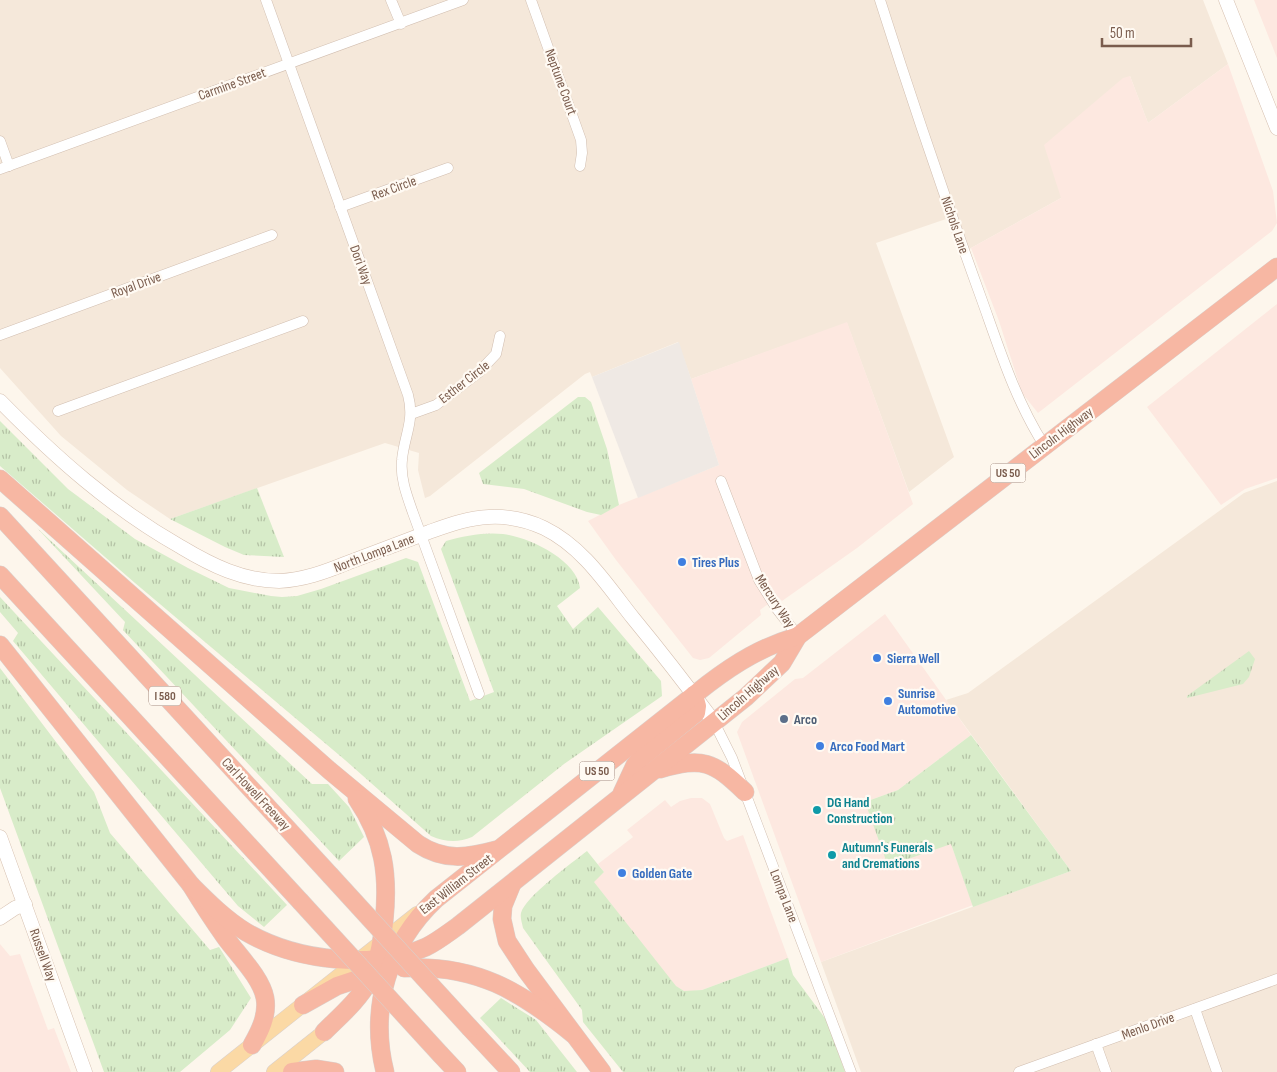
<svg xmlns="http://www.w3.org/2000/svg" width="1277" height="1072" font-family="'Sofia Sans Condensed',sans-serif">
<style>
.residential{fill:#f5e8da}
.commercial{fill:#fde8e0}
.industrial{fill:#efe9e4}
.grass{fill:url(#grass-tufts)}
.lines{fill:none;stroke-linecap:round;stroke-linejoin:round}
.street-casing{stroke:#d1beb0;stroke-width:11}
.secondary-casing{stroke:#d6c0b0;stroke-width:15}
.primary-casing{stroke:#dad1cd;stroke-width:16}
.highway-casing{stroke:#dad1cd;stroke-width:19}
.street{stroke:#fff;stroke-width:10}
.secondary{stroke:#fff;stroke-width:14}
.primary{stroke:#fbd9a5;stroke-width:15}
.highway{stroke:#f7b7a3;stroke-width:18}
.highway-bridge-casing{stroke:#dad1cd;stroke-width:19;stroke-linecap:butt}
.highway-bridge{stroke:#f7b7a3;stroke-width:18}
.shop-dot{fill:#3f7fe0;stroke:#fffaf3;stroke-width:2}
.service-dot{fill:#5c6f8a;stroke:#fffaf3;stroke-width:2}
.culture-dot{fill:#0f9aa8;stroke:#fffaf3;stroke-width:2}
.labels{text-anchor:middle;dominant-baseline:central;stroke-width:4.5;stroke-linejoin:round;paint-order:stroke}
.shield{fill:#fffaf3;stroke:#a28b7f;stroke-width:1}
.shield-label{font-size:12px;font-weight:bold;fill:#7a5c4d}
.street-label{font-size:14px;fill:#7a5c4d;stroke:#fffaf3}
.shop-label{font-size:14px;font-weight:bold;fill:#366cbe;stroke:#fffaf3;text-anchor:start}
.service-label{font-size:14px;font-weight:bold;fill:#4e5e75;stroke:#fffaf3;text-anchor:start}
.culture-label{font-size:14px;font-weight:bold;fill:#0d838f;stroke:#fffaf3;text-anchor:start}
</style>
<defs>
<pattern id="grass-tufts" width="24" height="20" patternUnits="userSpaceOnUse" patternTransform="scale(1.25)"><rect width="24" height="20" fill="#d8ecc9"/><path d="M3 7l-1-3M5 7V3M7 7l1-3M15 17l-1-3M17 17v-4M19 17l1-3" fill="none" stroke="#b4c2a5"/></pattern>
</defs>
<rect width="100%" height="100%" fill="#fdf6ec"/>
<g class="residential">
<polygon points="0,0 1203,0 1228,64 1148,123 1130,76 1061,198 971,248 960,256 946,219 876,243 954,457 909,492 847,323 691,379 678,342 592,377 590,372 585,374 430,496 425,498 418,470 419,453 385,443 170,519 127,490 61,436 0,368"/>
<polygon points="1277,481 1277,1072 861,1072 821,962 1071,871 946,700 968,693 1244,493"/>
</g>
<g class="commercial">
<polygon points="1254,0 1277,0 1277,58"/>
<polygon points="1228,64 1273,191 1277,223 1272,231 1038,413 1022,393 999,321 971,248 1061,198 1044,145 1123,78 1130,76 1148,123"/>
<polygon points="1277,304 1277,478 1245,489 1221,505 1147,407"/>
<polygon points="847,322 913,504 857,548 782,601 778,597 760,610 761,615 709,658 700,660 693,658 616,560 588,521 619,505 719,465 691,379"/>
<polygon points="885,614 971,735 898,790 865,802 951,844 973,905 821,962 737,732 742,722 795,679 803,678"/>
<polygon points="691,798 702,798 710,804 724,838 727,841 743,835 788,958 702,990 693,991 684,991 675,986 593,881 604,872 598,864 633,837 627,830 665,800 671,807 680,801"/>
<polygon points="0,944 10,956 20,954 48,1030 54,1028 71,1072 0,1072"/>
</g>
<polygon class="industrial" points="679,342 719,465 638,498 592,377"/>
<g class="grass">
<polygon points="578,397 585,397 591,402 607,449 619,505 601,515 587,512 524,489 483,484 479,473"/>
<path d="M0 421 68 489 135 539 188 568 229 588 271 596 282 597 297 596 321 589 406 558 418 562 470 701 494 692 441 549 446 541C464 536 484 532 503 534 529 537 577 560 580 588L557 606 573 629 598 607 661 681 662 696 564 764 472 837C458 843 445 842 431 836L345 760 135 583 0 466Z"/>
<polygon points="257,488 284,557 244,555 225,547 170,519"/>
<polygon points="37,528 312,784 328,784 349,807 364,837 339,861 123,630 125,622"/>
<polygon points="0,597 287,905 264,927 238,906 13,641 18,633 0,612"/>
<polygon points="1249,651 1255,659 1249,677 1243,684 1187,698 1187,696"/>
<polygon points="0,668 94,792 110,833 210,950 219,947 251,998 230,1030 180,1072 104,1072 0,788"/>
<polygon points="971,735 1071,871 973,907 951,844 888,866 865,802 898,790"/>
<path d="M587 851 604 872 594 882 676 986 684 991 702 990 788 958 793 975 827 1021 845 1072H623L583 1022 582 1010 523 928C522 923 520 918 521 913 525 897 573 862 587 851Z"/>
<polygon points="501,998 536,1020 577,1072 530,1072 480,1018"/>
</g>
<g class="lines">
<defs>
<g id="street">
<path d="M266 0 408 395C415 421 404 436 402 460 400 478 407 496 413 513L479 694"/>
<polyline points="391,0 401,24"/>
<polyline points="531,0 581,140 582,153 580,166"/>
<path d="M880 0C911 98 944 195 979 292 998 344 1014 398 1044 445"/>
<polyline points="0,141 9,166"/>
<polyline points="0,169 463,0"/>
<polyline points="340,207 448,168"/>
<polyline points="0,335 272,235"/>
<polyline points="58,411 303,321"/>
<polyline points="411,414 436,405 478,373 496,354 500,336"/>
<polyline points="721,481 759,580 777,609 798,636"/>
<polyline points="714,722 732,758 851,1072"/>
<polyline points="1195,1009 1217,1072"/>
<polyline points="1096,1044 1106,1072"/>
<polyline points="1019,1072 1277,979"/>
</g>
<g id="secondary">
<polyline points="1226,0 1277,128"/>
<path d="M0 401C55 457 112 508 181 547 211 565 243 581 279 581 303 580 325 572 347 563 374 553 402 542 429 532 449 525 468 518 489 517 508 516 527 520 544 528 583 547 607 585 633 618 661 652 688 687 714 722"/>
<polyline points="0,837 85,1072"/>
<polyline points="0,918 15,908 25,904"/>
</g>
<g id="primary">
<polyline points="218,1072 417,914"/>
<polyline points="274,1072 333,1025"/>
</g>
<g id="highway">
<path d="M0 479 329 770 418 844C444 861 467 858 496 850"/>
<polyline points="0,516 330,875"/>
<polyline points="0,575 300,901"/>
<path d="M0 645 191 885C202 903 213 920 225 937 237 954 261 977 265 998 268 1015 260 1031 252 1045"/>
<path d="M660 769C703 757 713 761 745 792"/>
<polyline points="622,793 635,765 641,758 696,713 697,706 694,695"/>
<polyline points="512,884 503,906 502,919 507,941 526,970 602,1072"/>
<path d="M191 885C208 902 225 919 246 932 296 961 373 970 426 947 438 941 448 933 458 926L746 697 782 663 798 636"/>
<path d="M404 968C476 964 520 991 573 1034"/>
<polyline points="303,1005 337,986 379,972"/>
<polyline points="470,1028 511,1072"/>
<path d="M324 1032C340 1016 358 1001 369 981 379 963 382 942 384 922 389 875 384 839 357 799"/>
<polyline points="441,1055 457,1072"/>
<polyline points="292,1072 316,1069 335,1072"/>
<path d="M385 1072C369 1008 388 944 436 899L708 684C737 662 762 647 798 636L1277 267"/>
</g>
</defs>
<use href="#street" class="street-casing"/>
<use href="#secondary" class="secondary-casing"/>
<use href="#primary" class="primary-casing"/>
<use href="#highway" class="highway-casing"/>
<use href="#street" class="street"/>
<use href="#secondary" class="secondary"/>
<use href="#primary" class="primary"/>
<use href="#highway" class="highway"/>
<defs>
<g id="highway-bridge">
<polyline points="330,875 470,1028"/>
<polyline points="300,901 441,1055"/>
</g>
</defs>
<use href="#highway-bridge" class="highway-bridge-casing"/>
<use href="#highway-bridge" class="highway-bridge"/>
</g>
<g class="shop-dot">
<circle cx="682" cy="562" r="5"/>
<circle cx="877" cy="658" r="5"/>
<circle cx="888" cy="701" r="5"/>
<circle cx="820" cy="746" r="5"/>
<circle cx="622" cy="873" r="5"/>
</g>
<circle class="service-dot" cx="784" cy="719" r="5"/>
<g class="culture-dot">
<circle cx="817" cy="810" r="5"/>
<circle cx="832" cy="855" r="5"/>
</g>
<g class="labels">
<g class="shield">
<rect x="990.5" y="463.5" width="35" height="19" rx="4"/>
<rect x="149" y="686.5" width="32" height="19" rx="4"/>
<rect x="579.5" y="761.5" width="35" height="19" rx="4"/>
</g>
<g class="shield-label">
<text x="1008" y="473">US 50</text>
<text x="165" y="696">I 580</text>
<text x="597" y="771">US 50</text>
</g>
<g class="street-label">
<text transform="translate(561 82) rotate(70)">Neptune Court</text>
<text transform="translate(232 84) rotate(-20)">Carmine Street</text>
<text transform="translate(394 188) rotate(-20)">Rex Circle</text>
<text transform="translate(955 225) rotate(71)">Nichols Lane</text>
<text transform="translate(361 265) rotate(70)">Dori Way</text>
<text transform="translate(136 285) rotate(-20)">Royal Drive</text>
<text transform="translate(464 382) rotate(-38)">Esther Circle</text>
<text transform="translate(1061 433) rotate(-37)">Lincoln Highway</text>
<text transform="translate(374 553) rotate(-21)">North Lompa Lane</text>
<text transform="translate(775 601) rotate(57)">Mercury Way</text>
<text transform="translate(748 693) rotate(-41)">Lincoln Highway</text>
<text transform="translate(256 794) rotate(47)">Carl Howell Freeway</text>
<text transform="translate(456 884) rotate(-38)">East William Street</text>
<text transform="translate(784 896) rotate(69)">Lompa Lane</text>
<text transform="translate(43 955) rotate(70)">Russell Way</text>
<text transform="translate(1148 1026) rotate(-20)">Menlo Drive</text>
</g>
<g class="shop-label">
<text x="692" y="562">Tires Plus</text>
<text x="887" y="658">Sierra Well</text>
<text x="898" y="693">Sunrise<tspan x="898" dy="16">Automotive</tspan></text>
<text x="830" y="746">Arco Food Mart</text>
<text x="632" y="873">Golden Gate</text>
</g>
<g class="service-label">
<text x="794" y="719">Arco</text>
</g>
<g class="culture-label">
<text x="827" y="802">DG Hand<tspan x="827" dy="16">Construction</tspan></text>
<text x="842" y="847">Autumn's Funerals<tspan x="842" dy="16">and Cremations</tspan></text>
</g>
</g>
<path d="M1102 38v8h89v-8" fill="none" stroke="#7a5c4d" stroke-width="2.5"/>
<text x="1110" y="38" font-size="15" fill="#7a5c4d" stroke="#fffaf3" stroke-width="4" paint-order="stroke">50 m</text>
</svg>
